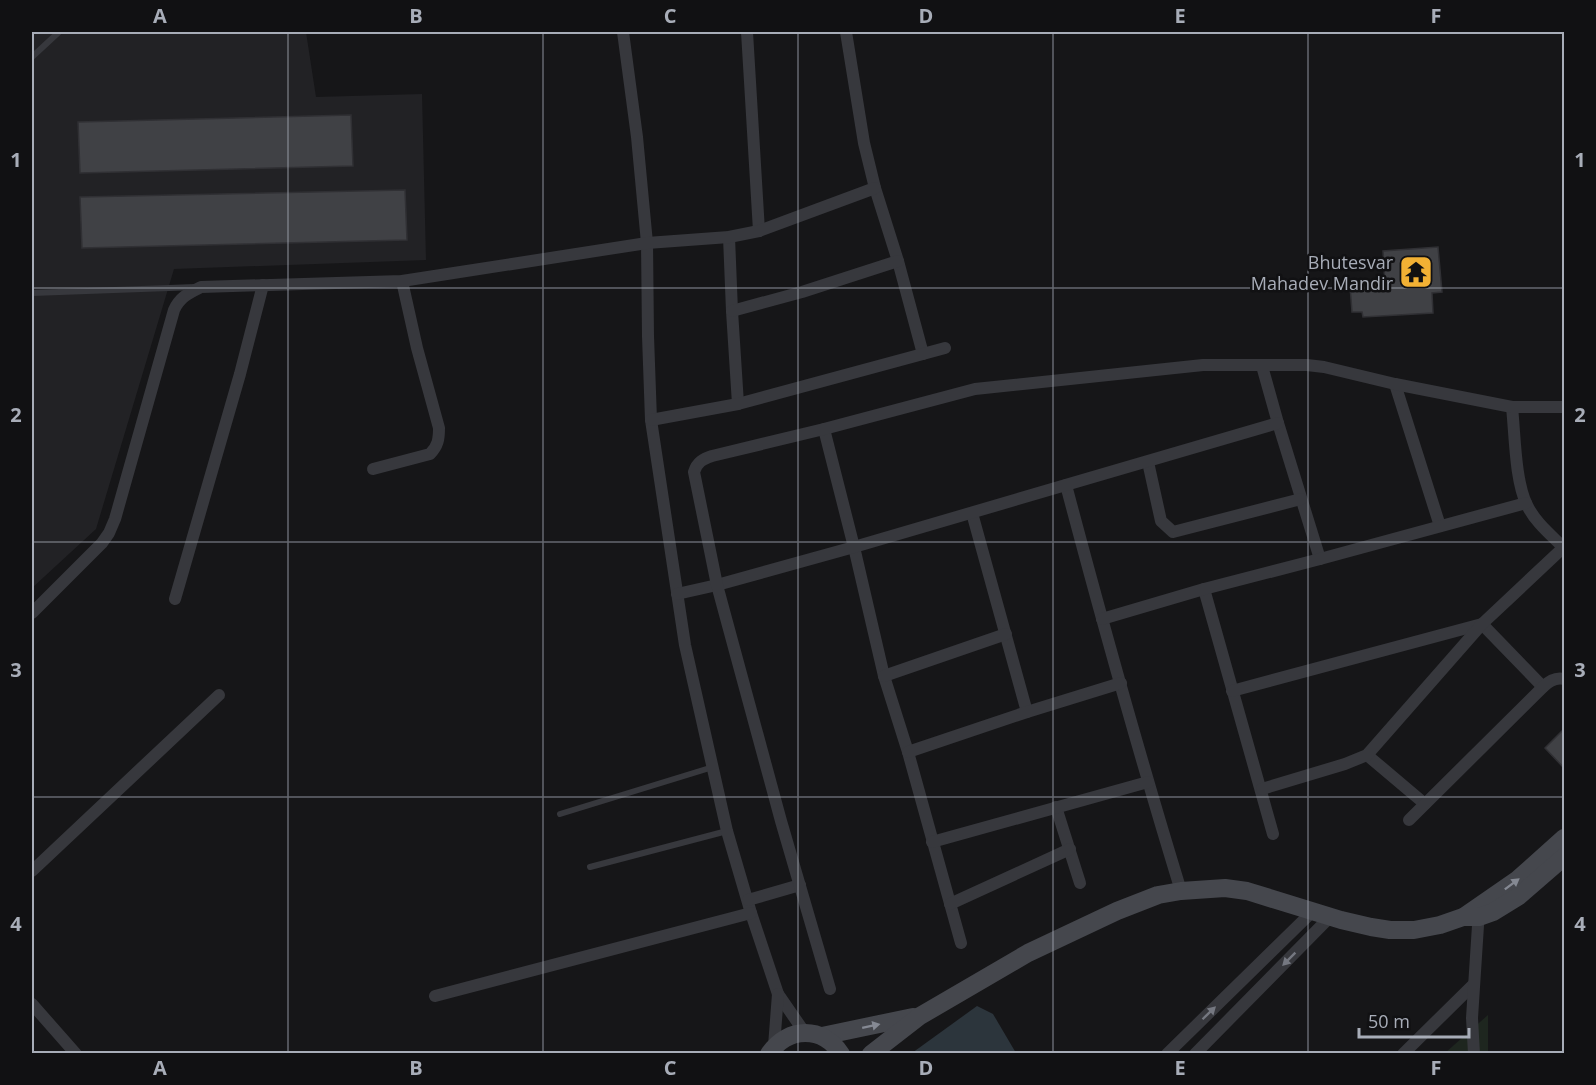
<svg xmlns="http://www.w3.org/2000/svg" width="1596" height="1085" font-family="'Open Sans',sans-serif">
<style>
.built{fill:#222225}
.green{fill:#1e261f}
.water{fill:#2c353c}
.building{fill:#404145;stroke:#303034;stroke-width:1.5}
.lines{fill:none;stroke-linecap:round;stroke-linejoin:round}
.lane{stroke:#37383d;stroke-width:6}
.street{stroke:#37383d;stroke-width:12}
.secondary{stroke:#45474d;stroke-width:18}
.oneway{fill:#858993}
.oneway2{fill:#757881}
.grid{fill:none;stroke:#a8adb8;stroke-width:1.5;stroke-opacity:0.55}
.labels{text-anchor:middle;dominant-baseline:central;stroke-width:5;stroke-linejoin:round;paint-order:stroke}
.poi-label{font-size:18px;fill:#a8adb8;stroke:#111113;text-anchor:end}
.neatline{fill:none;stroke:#a8adb8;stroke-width:2}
.grid-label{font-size:20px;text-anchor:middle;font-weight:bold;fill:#a8adb8}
</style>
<rect width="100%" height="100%" fill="#161618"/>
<polygon class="built" points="32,32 306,32 316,97 422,94 426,260 174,269 96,529 32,588"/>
<polygon class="green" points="1488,1015 1488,1053 1445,1053"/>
<polygon class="water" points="977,1006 993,1014 1016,1053 912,1053"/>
<g class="building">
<polygon points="351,115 353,166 80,173 78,122"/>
<polygon points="405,190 407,240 82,248 80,197"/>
<polygon points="1438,247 1442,292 1432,293 1433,313 1363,317 1362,312 1352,312 1350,286 1385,284 1383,251"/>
<polygon points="1564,729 1564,768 1545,748"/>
</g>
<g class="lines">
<g class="lane">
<polyline points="32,57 59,32"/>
<polyline points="32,293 196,287"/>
<polyline points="560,814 713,767"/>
<polyline points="590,867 727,831"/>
</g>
<g class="street">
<polyline points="623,32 637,137 647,243 648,336 651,420 685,645 727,831 751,913 778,994 805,1033"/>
<polyline points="747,32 759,231"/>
<polyline points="846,32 864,143 875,188 898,261 923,354"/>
<polyline points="729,237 732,311 738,404"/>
<polyline points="732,311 802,292 898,261"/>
<polyline points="1262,366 1278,423 1320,559"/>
<polyline points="1395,384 1440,526"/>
<path d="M1512 407C1515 435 1515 481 1527 505 1535 522 1550 534 1564 548"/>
<polyline points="651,420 738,404 945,348"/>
<polyline points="824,429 854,547 884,676 908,752 961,943"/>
<polyline points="1148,462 1161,521 1173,532 1301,499"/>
<path d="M373 469 430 454C438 446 439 439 439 428L417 348 402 281"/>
<path d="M1066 485C1102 621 1140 757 1181 891"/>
<polyline points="972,513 1027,712"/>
<polyline points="1204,589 1273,834"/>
<polyline points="677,594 717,585 854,547 1278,423"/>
<polyline points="175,599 240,374 263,285"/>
<path d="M32 613 102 543 109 533 115 519 174 310C180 297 189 293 201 287L402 281 647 243 729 237 759 231 875 188"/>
<polyline points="1102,619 1204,589 1320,559 1526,503"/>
<polyline points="884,676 1006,634"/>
<polyline points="1232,691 1482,624 1543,687"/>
<polyline points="908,752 1027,712 1121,683"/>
<polyline points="1367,755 1425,804"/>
<polyline points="1262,789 1345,764 1367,755 1482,624 1564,547"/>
<polyline points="1056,807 1080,883"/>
<path d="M1409 820 1543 687C1549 681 1556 677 1564 679"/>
<polyline points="932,842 1148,782"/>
<polyline points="32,871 219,695"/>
<polyline points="748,900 800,885"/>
<polyline points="950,904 1070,849"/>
<path d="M830 989 781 821 717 585 694 472C697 462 703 459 712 456L824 429 975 389 1203 365H1307L1324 367 1395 384 1512 407H1564"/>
<polyline points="435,996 751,913"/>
<polyline points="32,1004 76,1054"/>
<polyline points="774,1046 778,994"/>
<polyline points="1167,1054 1312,912"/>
<polyline points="1195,1054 1330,917"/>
<polyline points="1403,1054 1474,984"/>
<polyline points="1474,1054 1472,1018 1479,910"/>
</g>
<g class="secondary">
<polyline points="1465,916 1517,880 1564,838"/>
<polyline points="822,1036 913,1017"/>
<path d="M769 1054C788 1026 823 1026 841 1054"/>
<polyline points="871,1054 920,1016 1028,953 1117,911 1158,895 1181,891 1225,888 1247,891 1341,920 1371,927 1390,930 1414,930 1440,925 1463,917 1479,917 1493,912 1519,896 1564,857"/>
</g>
</g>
<defs><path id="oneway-solid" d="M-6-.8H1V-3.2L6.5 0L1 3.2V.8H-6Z" transform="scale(1.5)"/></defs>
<g class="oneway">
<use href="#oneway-solid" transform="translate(1512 884) rotate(-37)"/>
<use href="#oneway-solid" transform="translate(871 1026) rotate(-12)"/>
</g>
<g class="oneway2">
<use href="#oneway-solid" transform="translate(1289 959) rotate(135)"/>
<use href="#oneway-solid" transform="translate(1209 1013) rotate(-44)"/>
</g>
<path class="grid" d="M288 32V1054M543 32V1054M798 32V1054M1053 32V1054M1308 32V1054M32 288H1564M32 542H1564M32 797H1564"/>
<defs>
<symbol id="temple-square" viewBox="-11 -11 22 22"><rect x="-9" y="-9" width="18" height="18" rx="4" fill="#f2b134" stroke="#111113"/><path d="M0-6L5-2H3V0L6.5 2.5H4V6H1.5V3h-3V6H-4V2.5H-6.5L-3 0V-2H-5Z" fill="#111"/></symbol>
</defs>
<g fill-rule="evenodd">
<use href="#temple-square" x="1397" y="253" width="38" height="38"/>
</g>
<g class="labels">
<g class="poi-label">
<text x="1393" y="262">Bhutesvar<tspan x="1393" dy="21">Mahadev Mandir</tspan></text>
</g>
</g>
<rect width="1596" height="1085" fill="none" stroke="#111113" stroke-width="66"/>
<path d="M1359 1028v9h110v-9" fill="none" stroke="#a8adb8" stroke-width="3"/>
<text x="1368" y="1028" font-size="18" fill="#a8adb8" stroke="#111113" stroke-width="4.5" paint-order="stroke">50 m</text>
<rect x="33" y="33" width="1530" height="1019" class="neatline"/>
<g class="grid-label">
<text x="160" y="23">A</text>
<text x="416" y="23">B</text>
<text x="670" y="23">C</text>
<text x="926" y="23">D</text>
<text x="1180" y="23">E</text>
<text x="1436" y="23">F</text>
<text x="16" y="167">1</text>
<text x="1580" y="167">1</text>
<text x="16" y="422">2</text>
<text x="1580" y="422">2</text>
<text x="16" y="677">3</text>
<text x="1580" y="677">3</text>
<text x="16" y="931">4</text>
<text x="1580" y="931">4</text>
<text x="160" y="1075">A</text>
<text x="416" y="1075">B</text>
<text x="670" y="1075">C</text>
<text x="926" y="1075">D</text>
<text x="1180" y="1075">E</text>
<text x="1436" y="1075">F</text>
</g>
</svg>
